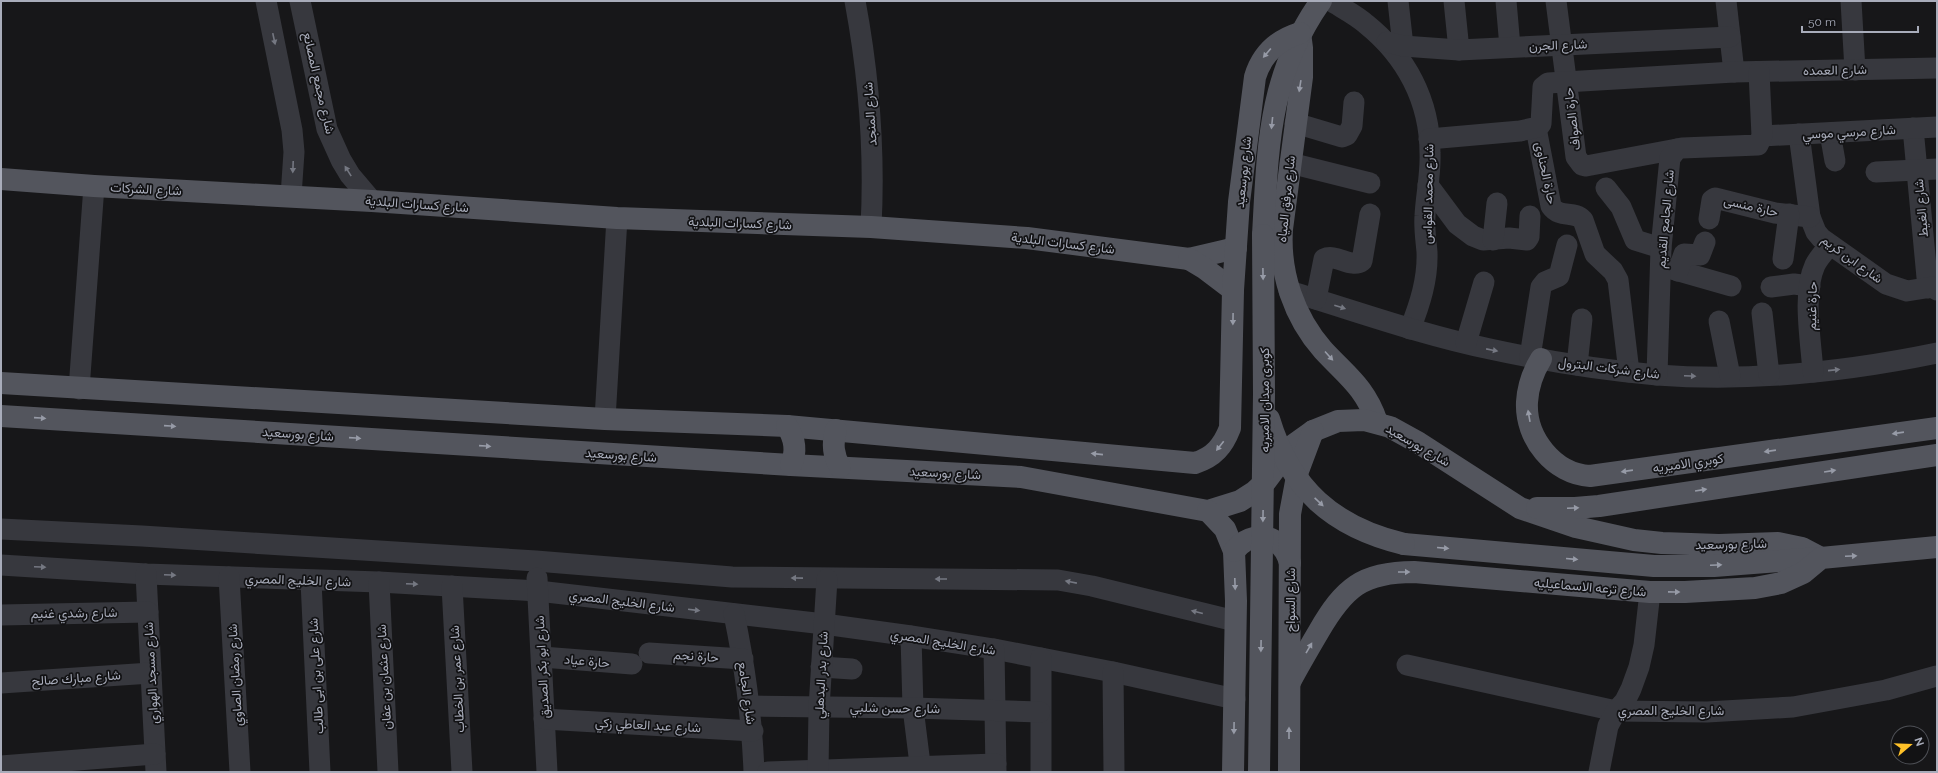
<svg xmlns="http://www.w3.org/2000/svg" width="1938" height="773" font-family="Raleway,Vazirmatn,sans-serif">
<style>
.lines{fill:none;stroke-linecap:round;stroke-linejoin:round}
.minor{stroke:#37383e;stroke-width:21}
.major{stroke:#53555d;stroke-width:22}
.major-bridge{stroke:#53555d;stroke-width:22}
.oneway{fill:#757882}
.oneway2{fill:#979ba7}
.labels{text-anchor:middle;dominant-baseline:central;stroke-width:3.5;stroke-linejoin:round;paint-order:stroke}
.street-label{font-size:13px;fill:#a8acba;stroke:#121214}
</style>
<rect width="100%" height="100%" fill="#171719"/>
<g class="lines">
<g class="minor">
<polyline points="266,1 292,130 294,152 291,196"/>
<polyline points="300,1 327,129 341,160 350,175 372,201"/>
<path d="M855 1C869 76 875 151 871 227"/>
<path d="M1331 1C1342 8 1356 15 1366 24 1406 56 1430 101 1430 153 1431 174 1426 195 1425 216 1424 228 1426 240 1427 252 1428 279 1420 304 1410 329"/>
<polyline points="1398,1 1403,46"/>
<polyline points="1454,1 1459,50"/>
<polyline points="1506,1 1510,47"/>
<polyline points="1556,1 1576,157 1582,165 1586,166 1677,149"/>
<polyline points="1726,1 1734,72"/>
<polyline points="1851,1 1855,70"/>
<polyline points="1387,42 1403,46 1459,50 1730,37"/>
<polyline points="1295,123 1342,137 1347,135 1352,126 1354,102"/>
<path d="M1536 128 1551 206C1560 219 1574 210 1583 220L1595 254 1613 271 1618 280 1629 372"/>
<polyline points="1913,128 1928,288"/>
<polyline points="1830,133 1835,161"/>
<polyline points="1799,134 1810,217 1816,232 1821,238 1886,284 1907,291 1932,287 1937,290"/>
<polyline points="1762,136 1937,127"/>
<polyline points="1429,139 1520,131 1538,127 1541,124 1543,87 1548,83 1734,72 1937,68"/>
<polyline points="1290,163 1370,183"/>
<polyline points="1876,172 1937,169"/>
<polyline points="1428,185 1457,224 1473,236 1483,240 1509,238 1527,240 1529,237 1530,216"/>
<polyline points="1606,188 1621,207 1635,240 1661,248"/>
<polyline points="1709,219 1712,200 1715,198 1775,213 1810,217"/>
<polyline points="1493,240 1497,203"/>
<polyline points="1783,259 1789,214"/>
<polyline points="1661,266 1731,286"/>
<polyline points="1678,271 1684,254 1700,255 1705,242"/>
<polyline points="1771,287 1794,284 1810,286"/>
<path d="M1289 291C1356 311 1422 335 1490 349 1545 361 1601 370 1657 375 1750 382 1845 372 1937 353"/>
<path d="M1316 299 1324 259C1336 253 1351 269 1362 261L1370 214"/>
<polyline points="1762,313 1769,375"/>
<polyline points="1719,321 1730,376"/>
<polyline points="1466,343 1484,282"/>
<polyline points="1530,357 1541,287 1545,282 1559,276 1567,245"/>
<polyline points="1577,365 1582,319"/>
<path d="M1813 372C1811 341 1802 293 1815 265 1819 257 1825 251 1830 245"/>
<polyline points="1657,375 1661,248 1670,158 1677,149 1682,148 1758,145 1762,136 1759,72"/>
<polyline points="79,389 94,186"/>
<polyline points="605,419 617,218"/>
<polyline points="1,529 142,536 536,561 732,577 1058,580 1092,586 1235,621"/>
<polyline points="1,565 146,574 379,582 538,591 824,624 911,636 994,649 1113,672 1235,699"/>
<polyline points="146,574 156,772"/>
<polyline points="229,577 240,772"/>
<polyline points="537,578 547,772"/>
<polyline points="311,581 320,772"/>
<polyline points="379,582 388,772"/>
<polyline points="452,586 462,772"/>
<path d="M734 614C745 667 752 718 754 772"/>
<polyline points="1,615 148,612"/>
<polyline points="911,636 913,708 921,772"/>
<polyline points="994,649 996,772"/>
<polyline points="649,653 743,659"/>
<polyline points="542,657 632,664"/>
<polyline points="1041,658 1041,772"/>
<polyline points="1407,665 1616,711 1707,712 1793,707 1886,690 1937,676"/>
<polyline points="821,667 852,669"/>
<polyline points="1113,672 1114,772"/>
<polyline points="1,683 151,673"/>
<polyline points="750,706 913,708 1040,712"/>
<polyline points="544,719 753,731"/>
<polyline points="1,766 155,754"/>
<polyline points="768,772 996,764"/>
<polyline points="818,772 819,708 827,579"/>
<polyline points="1599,772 1608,726 1616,711 1625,701 1631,689 1639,667 1644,645 1650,592"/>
</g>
<g class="major">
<path d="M1300 33 1302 48V77L1282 229C1279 273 1294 317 1323 350 1347 376 1365 387 1377 422"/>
<polyline points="1,179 94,186 372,201 617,218 871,227 1027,238 1189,259 1236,248"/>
<path d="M1263 235C1268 147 1268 76 1321 1"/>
<polyline points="1189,259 1204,268 1233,290"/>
<path d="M1541 359C1533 372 1528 386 1527 402 1525 438 1554 474 1590 476L1937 428"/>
<path d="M1 383 605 419 787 426 1195 463C1214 457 1223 446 1230 428L1233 290 1239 202 1255 77C1262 54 1277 40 1300 33"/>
<polyline points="1,416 791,465 1021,477 1208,511 1240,501 1254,492 1266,481 1292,446 1313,431 1338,421 1364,420 1390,427 1419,443 1520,508 1576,527 1634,540 1662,543 1719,545 1778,543 1802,548 1821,558"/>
<path d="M787 426C795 439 797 451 791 465"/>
<path d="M836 430C832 444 833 455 840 467"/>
<polyline points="1537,508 1575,508 1599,506 1937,455"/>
<polyline points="1208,511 1225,529 1234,551 1236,601 1233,772"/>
<polyline points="1404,544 1654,566 1714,566 1818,558"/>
<path d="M1234 551C1253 528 1282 534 1290 563"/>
<path d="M1290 682C1299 665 1309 648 1319 631 1344 588 1362 572 1414 572L1650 592H1685L1755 588 1781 583 1803 573 1821 558 1937 547"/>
<polyline points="1289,772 1290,514 1298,471 1313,431"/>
</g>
<g class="major-bridge">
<path d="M1269 419C1290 489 1333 527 1404 544"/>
<polyline points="1259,772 1264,394 1263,235"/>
</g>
</g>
<defs><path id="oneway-solid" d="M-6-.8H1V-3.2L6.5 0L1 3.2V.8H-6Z"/></defs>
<g class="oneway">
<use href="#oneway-solid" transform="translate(274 39) rotate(78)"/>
<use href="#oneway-solid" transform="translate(293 167) rotate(92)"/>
<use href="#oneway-solid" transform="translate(348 171) rotate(-122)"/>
<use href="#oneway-solid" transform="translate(1340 307) rotate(18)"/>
<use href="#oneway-solid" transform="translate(1492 350) rotate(11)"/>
<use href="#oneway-solid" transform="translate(1834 370) rotate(-6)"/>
<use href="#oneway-solid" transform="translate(1690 376) rotate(2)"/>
<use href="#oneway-solid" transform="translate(40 567) rotate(3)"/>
<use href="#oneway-solid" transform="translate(170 575) rotate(3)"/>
<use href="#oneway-solid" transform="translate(797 578) rotate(-179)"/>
<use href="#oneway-solid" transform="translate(941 579) rotate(180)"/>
<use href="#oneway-solid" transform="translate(1071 582) rotate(-169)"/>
<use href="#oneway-solid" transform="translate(412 584) rotate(3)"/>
<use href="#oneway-solid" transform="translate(694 610) rotate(7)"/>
<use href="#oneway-solid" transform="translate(1197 612) rotate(-166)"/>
</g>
<g class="oneway2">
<use href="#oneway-solid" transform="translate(1267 53) rotate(130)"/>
<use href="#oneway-solid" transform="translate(1300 86) rotate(99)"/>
<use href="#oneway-solid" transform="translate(1272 123) rotate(96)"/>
<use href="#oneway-solid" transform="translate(1263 274) rotate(89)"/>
<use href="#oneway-solid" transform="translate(1233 319) rotate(91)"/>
<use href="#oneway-solid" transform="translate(1329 356) rotate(48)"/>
<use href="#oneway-solid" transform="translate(1529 416) rotate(-100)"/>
<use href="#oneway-solid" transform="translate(40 418) rotate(4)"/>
<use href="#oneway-solid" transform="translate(170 426) rotate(4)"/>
<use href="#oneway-solid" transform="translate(1898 433) rotate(172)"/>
<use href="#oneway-solid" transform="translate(355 438) rotate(4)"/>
<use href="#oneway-solid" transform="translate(485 446) rotate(4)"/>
<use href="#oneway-solid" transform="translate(1220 446) rotate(128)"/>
<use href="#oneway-solid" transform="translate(1770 451) rotate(172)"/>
<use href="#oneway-solid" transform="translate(1097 454) rotate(-174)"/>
<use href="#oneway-solid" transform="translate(1627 471) rotate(172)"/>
<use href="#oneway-solid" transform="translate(1830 471) rotate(-9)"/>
<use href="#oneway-solid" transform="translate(1701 490) rotate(-9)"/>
<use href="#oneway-solid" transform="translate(1319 502) rotate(43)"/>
<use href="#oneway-solid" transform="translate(1573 508) rotate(-3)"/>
<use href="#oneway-solid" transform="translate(1263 516) rotate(91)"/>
<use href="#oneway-solid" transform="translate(1443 548) rotate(5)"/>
<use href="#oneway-solid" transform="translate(1851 556) rotate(-3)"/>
<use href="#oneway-solid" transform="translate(1572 559) rotate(5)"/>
<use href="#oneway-solid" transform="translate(1716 565) rotate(-3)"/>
<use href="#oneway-solid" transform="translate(1404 572)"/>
<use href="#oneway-solid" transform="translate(1235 584) rotate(88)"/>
<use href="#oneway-solid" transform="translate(1674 592) rotate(1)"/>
<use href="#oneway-solid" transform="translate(1261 646) rotate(91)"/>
<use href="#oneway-solid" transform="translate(1309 648) rotate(-60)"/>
<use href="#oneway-solid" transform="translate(1234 728) rotate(91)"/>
<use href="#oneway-solid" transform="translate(1289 733) rotate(-90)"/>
</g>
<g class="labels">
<g class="street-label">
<text transform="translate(1558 45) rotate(-2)">شارع الجرن</text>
<text transform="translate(1835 70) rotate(-1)">شارع العمده</text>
<text transform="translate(319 83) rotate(77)">شارع مجمع المصانع</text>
<text transform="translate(870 114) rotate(-94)">شارع المنجد</text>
<text transform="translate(1572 119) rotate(-97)">حارة الصواف</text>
<text transform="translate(1849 132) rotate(-3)">شارع مرسي موسي</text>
<text transform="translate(1243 172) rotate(-84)">شارع بورسعيد</text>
<text transform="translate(1546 173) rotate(78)">حارة الحناوى</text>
<text transform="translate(146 189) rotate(3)">شارع الشركات</text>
<text transform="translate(1428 194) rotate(-89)">شارع محمد القواس</text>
<text transform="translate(1286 199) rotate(-84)">شارع مرفق المياه</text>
<text transform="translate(417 204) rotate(4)">شارع كسارات البلدية</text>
<text transform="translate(1751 206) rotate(13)">حارة منسى</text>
<text transform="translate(1921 208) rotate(-95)">شارع الغيط</text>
<text transform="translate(1665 219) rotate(-85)">شارع الجامع القديم</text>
<text transform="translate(740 223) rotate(2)">شارع كسارات البلدية</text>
<text transform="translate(1063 243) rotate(7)">شارع كسارات البلدية</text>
<text transform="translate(1852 259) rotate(36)">شارع ابن كريم</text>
<text transform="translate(1812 306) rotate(-89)">حارة غنيم</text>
<text transform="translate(1609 368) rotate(7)">شارع شركات البترول</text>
<text transform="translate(1264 400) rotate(-90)">كوبرى ميدان الاميريه</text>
<text transform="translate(298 434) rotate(4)">شارع بورسعيد</text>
<text transform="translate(1418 445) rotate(30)">شارع بورسعيد</text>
<text transform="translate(621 455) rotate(4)">شارع بورسعيد</text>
<text transform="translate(1688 463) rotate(-8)">كوبري الاميريه</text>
<text transform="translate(945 473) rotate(3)">شارع بورسعيد</text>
<text transform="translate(1731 544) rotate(-1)">شارع بورسعيد</text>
<text transform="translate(298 580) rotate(2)">شارع الخليج المصري</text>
<text transform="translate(1590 587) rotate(5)">شارع ترعه الاسماعيليه</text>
<text transform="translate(1290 600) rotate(-90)">شارع السواح</text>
<text transform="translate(622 601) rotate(7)">شارع الخليج المصري</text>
<text transform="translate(74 613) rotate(-1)">شارع رشدي غنيم</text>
<text transform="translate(943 642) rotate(9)">شارع الخليج المصري</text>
<text transform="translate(696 656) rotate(4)">حارة نجم</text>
<text transform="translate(587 661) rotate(5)">حارة عياد</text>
<text transform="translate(542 667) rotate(-93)">شارع ابو بكر الصديق</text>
<text transform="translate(151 673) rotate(-93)">شارع مسجد الهواري</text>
<text transform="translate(235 675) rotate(-93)">شارع رمضان الصاوي</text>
<text transform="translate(821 675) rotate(-87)">شارع بدر البدهلي</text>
<text transform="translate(316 676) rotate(-93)">شارع على بن ابى طالب</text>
<text transform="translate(384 677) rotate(-93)">شارع عثمان بن عفان</text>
<text transform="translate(76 678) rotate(-4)">شارع مبارك صالح</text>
<text transform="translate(457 679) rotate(-93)">شارع عمر بن الخطاب</text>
<text transform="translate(747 693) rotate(82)">شارع الجامع</text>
<text transform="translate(895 708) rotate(1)">شارع حسن شلبي</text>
<text x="1671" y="710">شارع الخليج المصري</text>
<text transform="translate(648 725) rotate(3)">شارع عبد العاطي زكي</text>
</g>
</g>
<rect width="1938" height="773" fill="none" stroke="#a8acba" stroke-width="4"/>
<g transform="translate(1910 745) rotate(71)"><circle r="19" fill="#121214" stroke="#4e5056"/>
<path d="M0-3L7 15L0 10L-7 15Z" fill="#ffc128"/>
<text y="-6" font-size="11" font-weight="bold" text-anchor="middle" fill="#a8acba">N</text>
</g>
<path d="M1802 26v6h116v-6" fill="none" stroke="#a8acba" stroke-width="2"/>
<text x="1808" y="26" font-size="12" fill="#a8acba" stroke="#121214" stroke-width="3" paint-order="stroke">50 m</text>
</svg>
